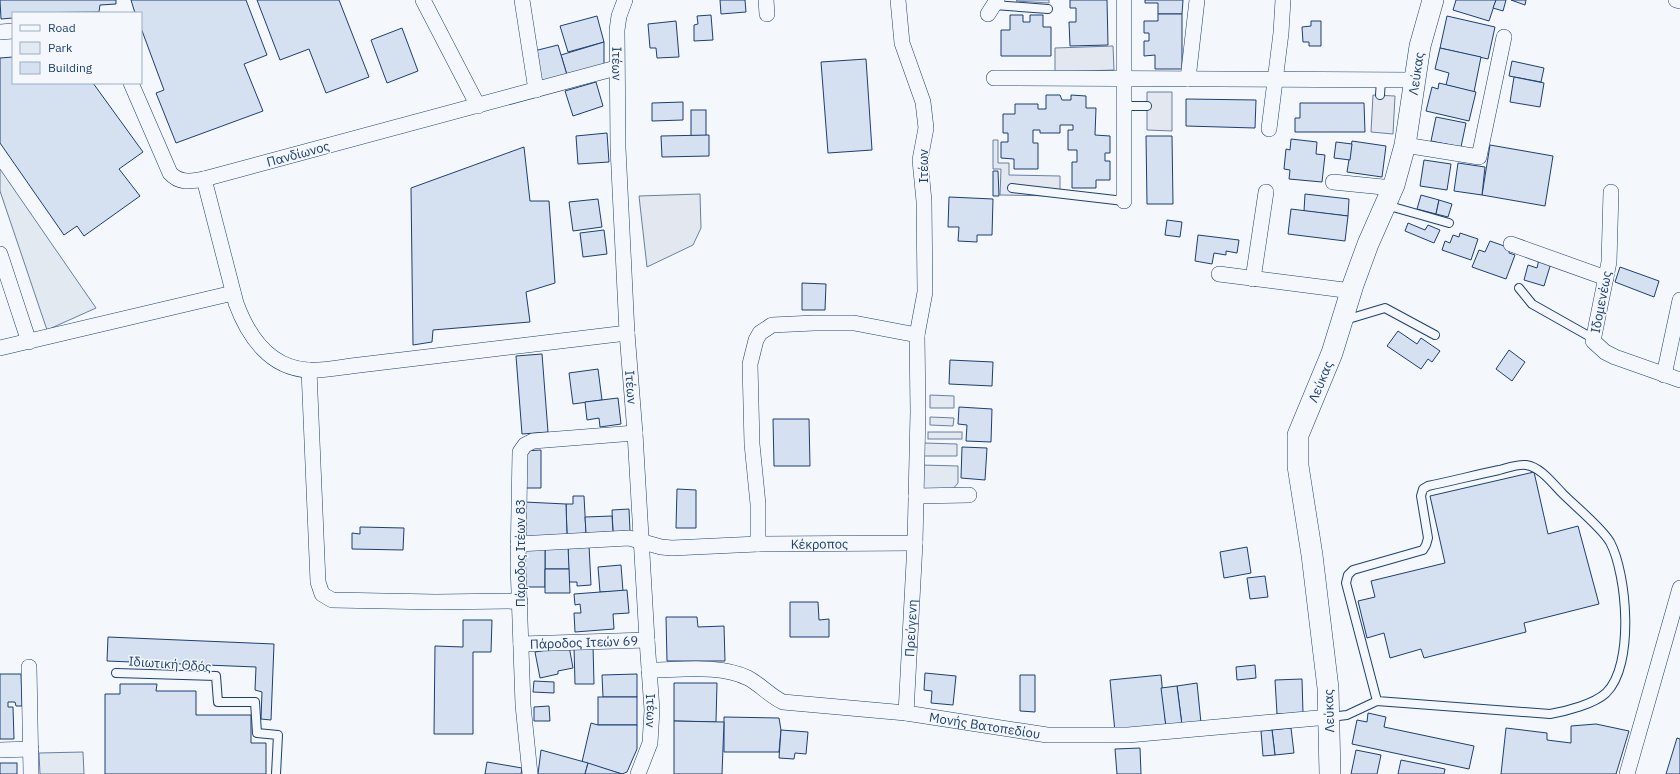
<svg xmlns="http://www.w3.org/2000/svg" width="1680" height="774" font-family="'IBM Plex Sans',sans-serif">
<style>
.green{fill:#e3e9f0;stroke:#687fa3}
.parking{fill:#e3e8f0;stroke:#687fa3}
.building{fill:#d5e0f0;stroke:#1d3f73}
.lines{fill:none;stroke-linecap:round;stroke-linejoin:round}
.lane-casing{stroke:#1d3f73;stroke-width:10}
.street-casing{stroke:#1d3f73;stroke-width:16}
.secondary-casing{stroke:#1d3f73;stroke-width:22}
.lane{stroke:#f4f7fb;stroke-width:8}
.street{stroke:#f4f7fb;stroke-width:15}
.secondary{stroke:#f4f7fb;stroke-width:21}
.labels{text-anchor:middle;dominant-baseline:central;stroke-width:3;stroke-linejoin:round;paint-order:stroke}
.street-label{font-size:13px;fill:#1d3f73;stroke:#f4f7fb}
</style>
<rect width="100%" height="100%" fill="#f4f7fb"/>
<g class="green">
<polygon points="0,169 96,308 47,330 0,191"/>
<polygon points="930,395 954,396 954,408 930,408"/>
<polygon points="930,417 954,418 953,426 930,425"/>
<rect x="928" y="432" width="34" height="7"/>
<polygon points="924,443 957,444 957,456 924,456"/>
<polygon points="922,465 958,466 958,483 952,490 922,489"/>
<polygon points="83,752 84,774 40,774 39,753"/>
</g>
<g class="parking">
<polygon points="1017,0 1049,0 1049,3 1016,1"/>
<polygon points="1113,46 1114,70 1055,72 1055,48"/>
<polygon points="1147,92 1172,92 1172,131 1147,130"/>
<polygon points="1373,95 1395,96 1393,134 1371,132"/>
<polygon points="993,140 998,140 998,163 1009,163 1009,175 1060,176 1060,196 1000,195 1001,169 993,169"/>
<polygon points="700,194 701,228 693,245 647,267 639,196"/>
</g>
<g class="building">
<polygon points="0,0 116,0 116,4 100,5 99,12 13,13 13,18 1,19"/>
<polygon points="131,0 246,0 267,55 244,64 263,111 176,143 156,93 164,90 141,28 141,13 135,13"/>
<polygon points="257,0 339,0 369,77 326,93 309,49 280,60"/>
<polygon points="720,0 745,0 746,12 721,14"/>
<polygon points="1070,0 1107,0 1108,45 1070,46 1069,22 1076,22 1076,8 1070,8"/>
<polygon points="1145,0 1183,0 1182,14 1158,14 1158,3 1145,3"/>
<polygon points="1456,0 1496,0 1489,21 1453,10"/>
<polygon points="1496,0 1506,0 1503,11 1493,8"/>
<polygon points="1511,0 1526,0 1525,5"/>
<polygon points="1158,14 1182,14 1182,69 1155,69 1155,55 1144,56 1144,41 1149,41 1149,33 1144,33 1144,21 1158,21"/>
<polygon points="711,15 713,40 694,41 694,25 698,24 697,16"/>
<polygon points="1010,15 1023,15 1023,22 1030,22 1030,15 1043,15 1043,27 1051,27 1051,56 1001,56 1001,30 1010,30"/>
<polygon points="597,16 604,42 568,52 560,26"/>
<polygon points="1447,16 1495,27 1488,59 1440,48"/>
<polygon points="676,21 679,57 657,58 656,48 650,48 648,24"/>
<polygon points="1311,21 1321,21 1321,46 1309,46 1309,42 1303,42 1302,27 1311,26"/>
<polygon points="402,28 418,71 387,83 371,40"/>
<polygon points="604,42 604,64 567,75 561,55"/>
<polygon points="558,45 567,75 542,82 534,51"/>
<polygon points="1440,48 1481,57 1474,92 1446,85 1449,73 1435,69"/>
<polygon points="13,57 13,83 93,83 143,152 119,169 140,196 84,236 77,226 64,235 0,143 0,58"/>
<polygon points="866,59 872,150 828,153 821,62"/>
<polygon points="1512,61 1544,68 1541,82 1509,76"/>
<polygon points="1514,77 1544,83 1540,107 1510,102"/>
<polygon points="596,82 603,106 573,116 565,91"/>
<polygon points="1439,83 1476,92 1469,121 1426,111 1432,87 1438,89"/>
<polygon points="1046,95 1060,95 1062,100 1071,100 1071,95 1086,96 1086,108 1096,108 1095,135 1110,136 1110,153 1105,153 1105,161 1110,161 1110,180 1096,180 1096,188 1072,188 1072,162 1077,162 1077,150 1068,150 1068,130 1073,130 1073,125 1060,125 1060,133 1040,133 1040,130 1033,130 1033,143 1038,143 1038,169 1014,169 1014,159 1001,158 1001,142 1008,142 1008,133 1003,133 1003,114 1015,114 1015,104 1038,104 1038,109 1046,109"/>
<polygon points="1186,99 1256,100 1255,128 1186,126"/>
<polygon points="683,102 683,120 652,121 652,103"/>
<polygon points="1300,103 1364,103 1365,132 1295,132 1295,118 1300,118"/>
<rect x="691" y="110" width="15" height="26"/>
<polygon points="1436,117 1466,123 1461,147 1431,141"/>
<polygon points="607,133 609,162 578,164 576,136"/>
<polygon points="709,135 709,156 662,157 661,136"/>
<polygon points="1146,136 1172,136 1173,204 1147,204"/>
<polygon points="1291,139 1317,142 1316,154 1325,155 1322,182 1289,179 1290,170 1284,169 1286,149 1290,150"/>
<polygon points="1352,141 1386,146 1382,177 1347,172"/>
<polygon points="1336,142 1352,144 1350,160 1334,158"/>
<polygon points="1490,145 1553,156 1545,206 1482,195"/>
<polygon points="524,147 530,201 549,201 555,283 526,292 530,322 433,330 432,342 413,345 411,188"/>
<polygon points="1424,160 1451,164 1447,190 1420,186"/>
<polygon points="1458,163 1485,167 1482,195 1454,191"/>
<polygon points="993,171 998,171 999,196 993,196"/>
<polygon points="1305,194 1349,199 1348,216 1304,211"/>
<polygon points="1421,195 1439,200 1436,214 1417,209"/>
<polygon points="949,197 993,199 992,235 977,235 977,242 958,241 959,227 948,227"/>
<polygon points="598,199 602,227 573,231 569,202"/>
<polygon points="1439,200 1452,204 1448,217 1436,214"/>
<polygon points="1291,209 1348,216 1345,241 1288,234"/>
<polygon points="1167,220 1182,222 1180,237 1165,235"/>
<polygon points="1408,223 1425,230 1428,225 1440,230 1434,243 1405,231"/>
<polygon points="604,230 607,254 583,257 580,233"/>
<polygon points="1460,233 1478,239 1471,260 1442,250 1445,241 1450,243 1453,235 1459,237"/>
<polygon points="1198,235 1239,240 1237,253 1226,251 1226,255 1214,253 1212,264 1195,261"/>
<polygon points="1490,241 1510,248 1509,253 1515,255 1506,279 1472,267 1479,250 1485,252"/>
<polygon points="1539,259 1551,263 1544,286 1524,280 1528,265 1537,268"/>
<polygon points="1620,267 1659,281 1654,297 1615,282"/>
<polygon points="802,283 826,284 825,310 802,310"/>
<polygon points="1398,331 1417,344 1421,338 1440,351 1432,362 1428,359 1421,369 1387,346"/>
<polygon points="1509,350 1525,362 1512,381 1496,369"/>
<polygon points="542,354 548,432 522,434 516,356"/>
<polygon points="950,360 993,362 992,386 949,384"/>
<polygon points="598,369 602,400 573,404 569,373"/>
<polygon points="618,398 621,424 600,427 599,418 587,420 585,402"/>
<polygon points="959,407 992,409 991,442 966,441 967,425 958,424"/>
<polygon points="773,419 809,419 810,466 774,466"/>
<polygon points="962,447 987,448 985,480 961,478"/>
<polygon points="541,450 541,488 522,488 522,451"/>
<polygon points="1534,472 1548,534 1578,526 1599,604 1524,623 1526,632 1424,658 1421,649 1390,658 1384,633 1367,638 1358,601 1375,597 1371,581 1445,563 1430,496"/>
<polygon points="677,489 696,490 696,528 676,528"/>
<polygon points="573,496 584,496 586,533 567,535 566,504 573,504"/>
<polygon points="524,502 566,504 567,535 525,537"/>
<polygon points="629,509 630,531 613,532 612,510"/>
<polygon points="612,516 613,532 586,533 585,517"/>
<polygon points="360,527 404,528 403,550 352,549 352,533 360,534"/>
<polygon points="589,545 591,585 577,586 577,582 569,582 568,546"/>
<polygon points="568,546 569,569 545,569 545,548"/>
<polygon points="1247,547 1251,573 1224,578 1220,552"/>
<rect x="524" y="548" width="21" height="39"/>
<polygon points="621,565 623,591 600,592 598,567"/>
<polygon points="545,569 569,569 570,593 545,593"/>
<polygon points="1265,576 1268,597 1250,599 1247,578"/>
<polygon points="627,590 629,613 613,614 614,629 575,632 574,613 581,613 580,604 575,605 574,594"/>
<polygon points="790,602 818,602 819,620 829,619 829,637 790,637"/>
<polygon points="666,617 697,617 698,627 724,626 725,661 667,661"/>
<polygon points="463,620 492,620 491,652 473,652 473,734 434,734 435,646 463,647"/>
<polygon points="108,637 274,644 271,720 261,719 262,692 255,690 256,667 107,661"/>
<polygon points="569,646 573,668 558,671 558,674 540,678 535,652"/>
<polygon points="593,646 594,684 575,684 574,647"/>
<polygon points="1255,665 1256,678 1237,680 1236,667"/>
<polygon points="925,673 956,676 953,705 931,703 932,691 924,690"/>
<polygon points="0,674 21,674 22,706 16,706 15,702 8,702 8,707 13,707 14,739 0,739"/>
<polygon points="637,674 637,697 603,697 602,675"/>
<polygon points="1020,675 1035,675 1035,712 1020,711"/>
<polygon points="1161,675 1166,727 1115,732 1110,680"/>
<polygon points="1302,679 1303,713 1277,714 1275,680"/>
<polygon points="534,681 554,682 554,693 533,692"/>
<polygon points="674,683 717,683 716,722 674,721"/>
<polygon points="1197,683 1201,723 1182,725 1177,686"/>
<polygon points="120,684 157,684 156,691 196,691 196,715 251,715 251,743 266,743 266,774 105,774 105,694 120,694"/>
<polygon points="1177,686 1182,725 1166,727 1161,688"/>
<rect x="598" y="697" width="39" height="28"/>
<polygon points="549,706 550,721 534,721 534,707"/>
<polygon points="1368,713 1386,717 1384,727 1474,746 1469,769 1352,744 1357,720 1367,722"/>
<polygon points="724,717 779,718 781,730 779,752 724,752"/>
<polygon points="674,721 724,722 722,774 674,774"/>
<polygon points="591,723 598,725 637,725 637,749 627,772 622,774 582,762"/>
<polygon points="1596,724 1629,731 1616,774 1501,774 1506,728 1547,733 1547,740 1571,743 1571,726"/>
<polygon points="1291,728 1294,753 1275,755 1272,730"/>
<polygon points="781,730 808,732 806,754 795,753 794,759 779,758"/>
<polygon points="1272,730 1275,755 1263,756 1261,731"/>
<polygon points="1677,738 1680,739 1680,774 1666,774"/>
<polygon points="1140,748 1141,774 1117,774 1115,749"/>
<polygon points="541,750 588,763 585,774 538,774"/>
<polygon points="1356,750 1381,755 1377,774 1351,774"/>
<polygon points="1401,760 1445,769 1444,774 1398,774"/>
<polygon points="487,762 522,768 521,774 485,774"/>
<rect x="0" y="763" width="17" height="11"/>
<polygon points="588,763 622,774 585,774"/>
</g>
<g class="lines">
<defs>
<g id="lane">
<polyline points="994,5 1048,9"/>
<polyline points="1380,95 1381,80"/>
<polyline points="1125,106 1147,106"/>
<polyline points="1012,188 1124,201"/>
<polyline points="1386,205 1449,223"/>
<polyline points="1519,288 1532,304 1594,339"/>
<polyline points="1345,320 1385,308 1435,335"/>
<polyline points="116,673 216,676 218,702 255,702 257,733 278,735 276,774"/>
<path d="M1330 717 1347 715 1377 701 1550 714C1567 711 1594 704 1606 693 1635 665 1627 574 1610 542 1602 528 1575 506 1563 494 1553 484 1541 467 1526 465 1518 464 1507 468 1499 470 1475 475 1452 481 1428 486L1423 489 1421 496 1428 538 1426 545 1423 550 1353 570 1348 575 1346 583 1377 701"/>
</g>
<g id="street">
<polyline points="423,0 478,106"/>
<polyline points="522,0 536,90"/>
<path id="s1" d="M625 0 619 16 617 30 618 148 627 333 635 433 647 640 652 710 650 743 638 774"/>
<polyline points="766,0 767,14"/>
<polyline points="1124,0 1124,201"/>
<polyline points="1676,0 1680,1"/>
<polyline points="988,14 997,0"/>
<polyline points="0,32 13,31"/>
<path d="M616 68 204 179 236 303C248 336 270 368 308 370 322 371 337 368 351 366L627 333"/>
<polyline points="994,78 1414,80"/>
<polyline points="1188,79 1197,0"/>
<path d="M131 83 170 173C180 184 191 181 204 179"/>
<polyline points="1269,129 1281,33 1283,0"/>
<polyline points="1405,145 1479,157 1504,37"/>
<polyline points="1333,182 1393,188"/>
<polyline points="1611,192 1609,262 1593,341 1605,352 1615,357 1680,380"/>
<polyline points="1511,244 1606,278"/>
<polyline points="0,254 29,342"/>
<polyline points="1219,274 1352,291"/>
<polyline points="1253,279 1266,192"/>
<polyline points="0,348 233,293"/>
<polyline points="309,370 318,582 322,594 332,600 436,602 520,601"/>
<polyline points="1664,375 1680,300"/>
<polyline points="916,496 969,495"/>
<path id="s2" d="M518 544 629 538 661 547 672 548 758 544 915 543 918 412 917 335 925 292 924 201 920 160 926 128 923 102 902 43 898 0"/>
<polyline points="758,544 758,504 752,444 750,364 756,340 760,333 772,325 814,323 854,323 917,335"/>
<path id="s3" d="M521 644 647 640"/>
<polyline points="29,667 31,774"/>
<path id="s4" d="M649 670C680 670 720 664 748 678 761 685 770 696 783 702L906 713 1047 735H1128L1329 717"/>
<path id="s5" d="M906 713 915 543"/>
<polyline points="0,750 31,749"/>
<polyline points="530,774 523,705 518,564 520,452 525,445 533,441 635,433"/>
<polyline points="1627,774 1680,588"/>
</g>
<g id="secondary">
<path id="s6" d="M1330 774 1328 688 1312 555 1298 466V435L1332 353 1353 285 1368 244 1394 185 1405 145 1420 46 1433 0"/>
</g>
</defs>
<use href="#lane" class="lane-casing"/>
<use href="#street" class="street-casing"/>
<use href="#secondary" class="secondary-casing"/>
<use href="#lane" class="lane"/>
<use href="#street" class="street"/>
<use href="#secondary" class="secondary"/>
</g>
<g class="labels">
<g class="street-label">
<text stroke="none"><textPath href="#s1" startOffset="65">Ιτέων</textPath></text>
<text stroke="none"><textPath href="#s6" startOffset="723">Λεύκας</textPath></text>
<text transform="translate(298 154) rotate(-15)">Πανδίωνος</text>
<text transform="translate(923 166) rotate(-90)">Ιτέων</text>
<text transform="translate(1601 302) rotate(-79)">Ιδομενέως</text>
<text stroke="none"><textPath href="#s6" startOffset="399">Λεύκας</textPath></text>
<text stroke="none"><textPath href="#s1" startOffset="389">Ιτέων</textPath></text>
<text stroke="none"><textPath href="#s2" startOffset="303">Κέκροπος</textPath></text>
<text transform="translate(520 553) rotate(-90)">Πάροδος Ιτέων 83</text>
<text stroke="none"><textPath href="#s5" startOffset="85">Πρεύγενη</textPath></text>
<text stroke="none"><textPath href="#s3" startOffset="63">Πάροδος Ιτεών 69</textPath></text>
<text transform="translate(170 664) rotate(4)">Ιδιωτική Οδός</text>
<text stroke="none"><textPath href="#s1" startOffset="713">Ιτέων</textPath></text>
<text transform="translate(1329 711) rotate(-92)">Λεύκας</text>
<text stroke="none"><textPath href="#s4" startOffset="346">Μονής Βατοπεδίου</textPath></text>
</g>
</g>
<rect x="12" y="12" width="130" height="72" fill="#f4f7fb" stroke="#9eadc5"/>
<rect x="20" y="25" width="20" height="6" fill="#f4f7fb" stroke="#9eadc5"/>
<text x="48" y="32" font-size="12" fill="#1d3f73">Road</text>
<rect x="20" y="42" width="20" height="12" fill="#e3e9f0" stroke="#9eadc5"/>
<text x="48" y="52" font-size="12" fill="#1d3f73">Park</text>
<rect x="20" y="62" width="20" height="12" fill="#d5e0f0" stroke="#9eadc5"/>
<text x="48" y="72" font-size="12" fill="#1d3f73">Building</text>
</svg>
